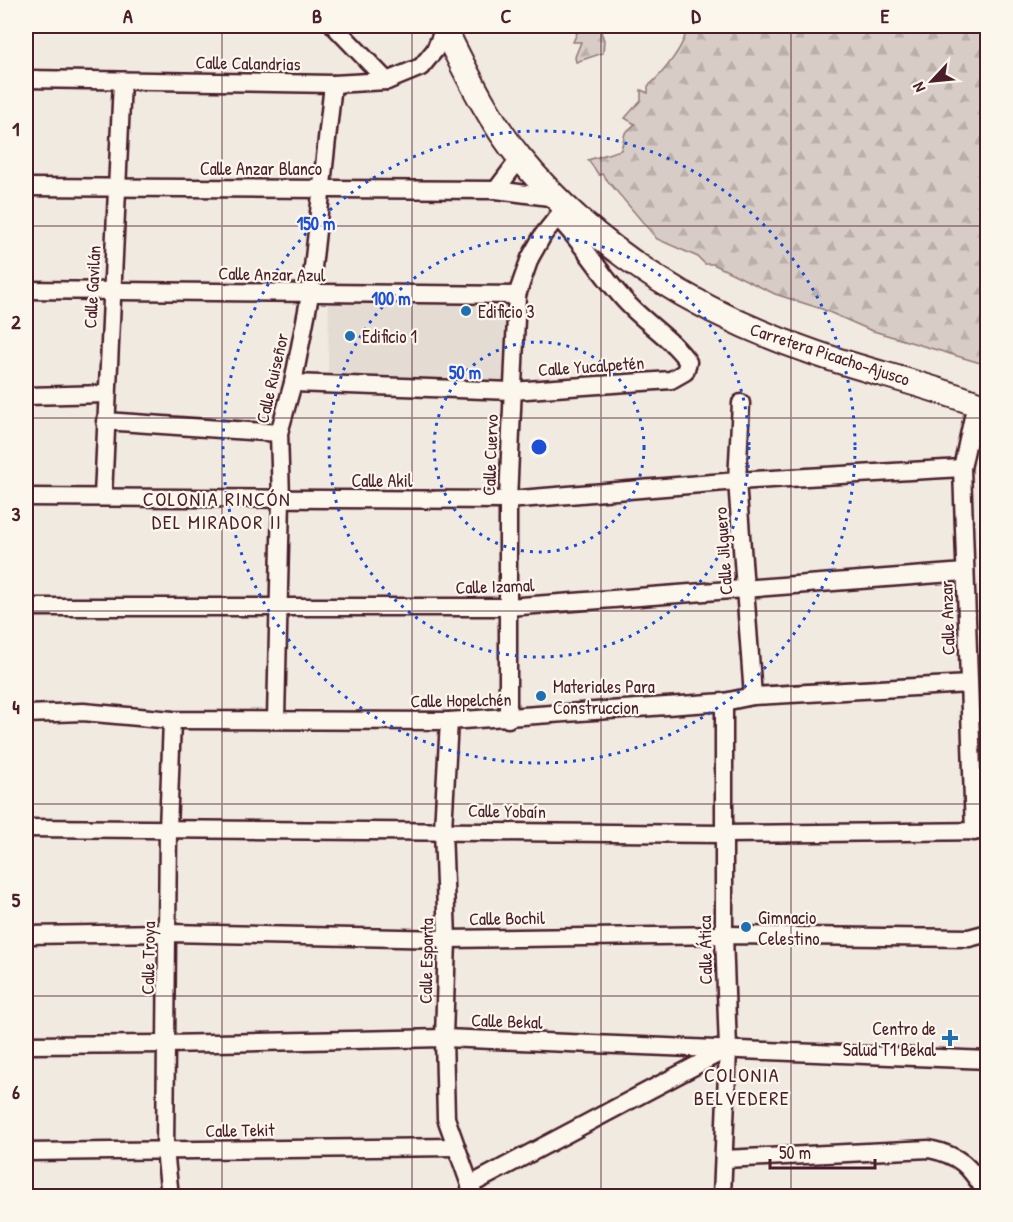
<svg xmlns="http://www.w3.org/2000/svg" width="1013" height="1222" font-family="'Patrick Hand',sans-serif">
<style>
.built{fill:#e4dbd2}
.forest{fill:url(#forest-firs);stroke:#917678;stroke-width:1.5}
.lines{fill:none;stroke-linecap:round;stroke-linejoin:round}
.street-casing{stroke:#4a1f2b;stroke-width:21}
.secondary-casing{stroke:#4a1f2b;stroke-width:28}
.street{stroke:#fbf7ec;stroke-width:16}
.secondary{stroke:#fbf7ec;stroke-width:24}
.grid{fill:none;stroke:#4a1f2b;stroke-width:1.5;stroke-opacity:0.55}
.ring{fill:none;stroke:#1d4ed8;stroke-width:3;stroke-dasharray:3 6}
.poi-dot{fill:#1f6fb2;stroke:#fbf7ec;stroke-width:2}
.labels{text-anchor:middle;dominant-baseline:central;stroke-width:4.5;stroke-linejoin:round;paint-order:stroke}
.street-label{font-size:18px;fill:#4a1f2b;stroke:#fbf7ec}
.poi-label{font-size:18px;fill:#4a1f2b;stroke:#fbf7ec;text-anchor:start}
.neighbourhood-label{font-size:20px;letter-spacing:1.5px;fill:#4a1f2b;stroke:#fbf7ec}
.centre{fill:#1d4ed8;stroke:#fbf7ec;stroke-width:3}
.ring-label{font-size:18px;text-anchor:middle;font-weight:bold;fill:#1d4ed8;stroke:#fbf7ec;stroke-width:4.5;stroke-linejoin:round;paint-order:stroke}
.neatline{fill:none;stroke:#4a1f2b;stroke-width:2}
.grid-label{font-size:20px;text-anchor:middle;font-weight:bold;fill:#4a1f2b}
</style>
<defs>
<pattern id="forest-firs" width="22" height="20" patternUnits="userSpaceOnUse" patternTransform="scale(1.5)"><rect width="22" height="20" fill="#d8ccc6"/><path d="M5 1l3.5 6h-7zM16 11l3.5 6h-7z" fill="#bbafaa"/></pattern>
</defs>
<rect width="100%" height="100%" fill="#f0eae0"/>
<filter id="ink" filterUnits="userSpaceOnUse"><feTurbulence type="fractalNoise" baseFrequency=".0167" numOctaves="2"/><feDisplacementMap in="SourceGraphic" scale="12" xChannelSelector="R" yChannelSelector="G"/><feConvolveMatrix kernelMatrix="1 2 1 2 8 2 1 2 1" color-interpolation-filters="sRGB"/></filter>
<g filter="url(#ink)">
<g class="built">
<polygon points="509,296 505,381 328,380 329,299"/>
<polygon points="972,672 987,672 987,830 976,830"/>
</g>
<g class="forest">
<polygon points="573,26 599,26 604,40 603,53 576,62 575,57 581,42 573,42 577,33"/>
<path d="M686 26H987V365L870 330 822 309 775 294 713 264H705L698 257 657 239 602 174 599 175 588 160 621 150 625 133 635 124 625 118 641 100V90L648 93V86C660 77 689 42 686 26Z"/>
</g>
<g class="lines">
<defs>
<g id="street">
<polyline points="334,26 387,81"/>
<polyline points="26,79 333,84 387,81 421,67 435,50 444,29"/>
<polyline points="26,187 496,190 557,198"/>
<polyline points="496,190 520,158"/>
<polyline points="26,290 517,295"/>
<path d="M293 383 512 391 671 380 685 372 688 362C672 339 647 324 628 304 602 277 585 245 558 218"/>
<polyline points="26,396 107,394"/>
<polyline points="741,403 737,481 753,696"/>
<polyline points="105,421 279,433"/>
<polyline points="103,496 122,81"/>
<polyline points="26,497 508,500 737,481 962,468"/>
<polyline points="26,607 508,607 965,572"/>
<polyline points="26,714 83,712 172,720 449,721 724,702 753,696 969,684"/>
<polyline points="276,719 281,499 279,433 293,383 310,295 333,84"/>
<polyline points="508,719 508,500 517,295 530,258 543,235 563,210"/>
<polyline points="449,721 443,829 447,939 444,1038 446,1118 474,1196"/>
<polyline points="26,828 724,834 988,831"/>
<polyline points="974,832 962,468 976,403"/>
<polyline points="26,935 168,933 447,939 724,935 969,938 988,933"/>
<polyline points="26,1045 166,1044 444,1038 988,1060"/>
<polyline points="26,1152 455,1147"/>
<path d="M724 1159 929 1149C963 1156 969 1167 988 1195"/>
<polyline points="470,1185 727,1049"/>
<polyline points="170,1196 165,1150 168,830 172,720"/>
<polyline points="722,1196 728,1049 724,935 724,702"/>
</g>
<path id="secondary" d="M443 26C465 70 488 119 520 158 596 251 702 315 815 353 872 373 931 385 988 408"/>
</defs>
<use href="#street" class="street-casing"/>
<use href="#secondary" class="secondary-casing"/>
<use href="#street" class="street"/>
<use href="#secondary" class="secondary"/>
</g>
</g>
<path class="grid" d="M222 26V1196M412 26V1196M601 26V1196M791 26V1196M26 226H988M26 418H988M26 611H988M26 804H988M26 996H988"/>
<g class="ring">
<circle cx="539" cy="447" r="105"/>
<circle cx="539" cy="447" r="210"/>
<circle cx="539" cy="447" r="316"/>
</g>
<g class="poi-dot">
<circle cx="466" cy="311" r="6"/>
<circle cx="350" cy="336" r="6"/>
<circle cx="541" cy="696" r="6"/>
<circle cx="746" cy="927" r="6"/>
<path d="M947 1029h6v6h6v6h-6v6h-6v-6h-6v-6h6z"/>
</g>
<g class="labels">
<g class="street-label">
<text transform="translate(248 63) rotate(1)">Calle Calandrias</text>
<text x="261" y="168">Calle Anzar Blanco</text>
<text transform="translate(272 274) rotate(1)">Calle Anzar Azul</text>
<text transform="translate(92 287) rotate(-87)">Calle Gavilán</text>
<text transform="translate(830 354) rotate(18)">Carretera Picacho-Ajusco</text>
<text transform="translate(591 366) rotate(-4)">Calle Yucalpetén</text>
<text transform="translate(272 378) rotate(-77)">Calle Ruiseñor</text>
<text transform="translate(490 455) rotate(-88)">Calle Cuervo</text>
<text x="382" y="480">Calle Akil</text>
<text transform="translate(723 551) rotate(-94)">Calle Jilguero</text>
<text transform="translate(495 586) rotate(-2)">Calle Izamal</text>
<text transform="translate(947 618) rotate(-92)">Calle Anzar</text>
<text transform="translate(461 700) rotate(-1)">Calle Hopelchén</text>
<text transform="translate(507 811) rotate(1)">Calle Yobaín</text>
<text transform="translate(507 918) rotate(-1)">Calle Bochil</text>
<text transform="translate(705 950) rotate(-91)">Calle Ática</text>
<text transform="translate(148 958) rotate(-89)">Calle Troya</text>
<text transform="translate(426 961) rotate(-89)">Calle Esparta</text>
<text transform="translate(507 1021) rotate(2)">Calle Bekal</text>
<text transform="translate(240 1130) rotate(-1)">Calle Tekit</text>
</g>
<g class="poi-label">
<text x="478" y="311">Edificio 3</text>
<text x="362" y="336">Edificio 1</text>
<text x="553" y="686">Materiales Para<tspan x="553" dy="21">Construccion</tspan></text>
<text x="758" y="917">Gimnacio<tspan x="758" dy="21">Celestino</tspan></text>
<text x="936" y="1028" text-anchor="end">Centro de<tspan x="936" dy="21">Salud T1 Bekal</tspan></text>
</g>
<g class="neighbourhood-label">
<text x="217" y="498">COLONIA RINCÓN<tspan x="217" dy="23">DEL MIRADOR II</tspan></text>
<text x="742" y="1074">COLONIA<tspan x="742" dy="23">BELVEDERE</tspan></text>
</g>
</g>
<circle cx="539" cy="447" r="9" class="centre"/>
<g class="ring-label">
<text x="316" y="230">150 m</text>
<text x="391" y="305">100 m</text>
<text x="465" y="379">50 m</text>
</g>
<rect width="1013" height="1222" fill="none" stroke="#fbf7ec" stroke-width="66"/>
<g transform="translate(932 81) rotate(244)" stroke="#fbf7ec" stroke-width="4.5" paint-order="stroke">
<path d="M0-4.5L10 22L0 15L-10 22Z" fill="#4a1f2b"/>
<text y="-9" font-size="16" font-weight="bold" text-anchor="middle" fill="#4a1f2b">N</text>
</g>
<path d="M770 1159v9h105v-9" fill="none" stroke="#4a1f2b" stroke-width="3"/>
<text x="779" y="1159" font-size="18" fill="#4a1f2b" stroke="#fbf7ec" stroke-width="4.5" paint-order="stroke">50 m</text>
<rect x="33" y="33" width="947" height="1156" class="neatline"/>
<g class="grid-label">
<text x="128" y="23">A</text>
<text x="317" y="23">B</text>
<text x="506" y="23">C</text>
<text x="696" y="23">D</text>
<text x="885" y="23">E</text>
<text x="16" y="136">1</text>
<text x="16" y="329">2</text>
<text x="16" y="521">3</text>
<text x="16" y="714">4</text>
<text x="16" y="907">5</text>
<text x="16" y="1099">6</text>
</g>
</svg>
